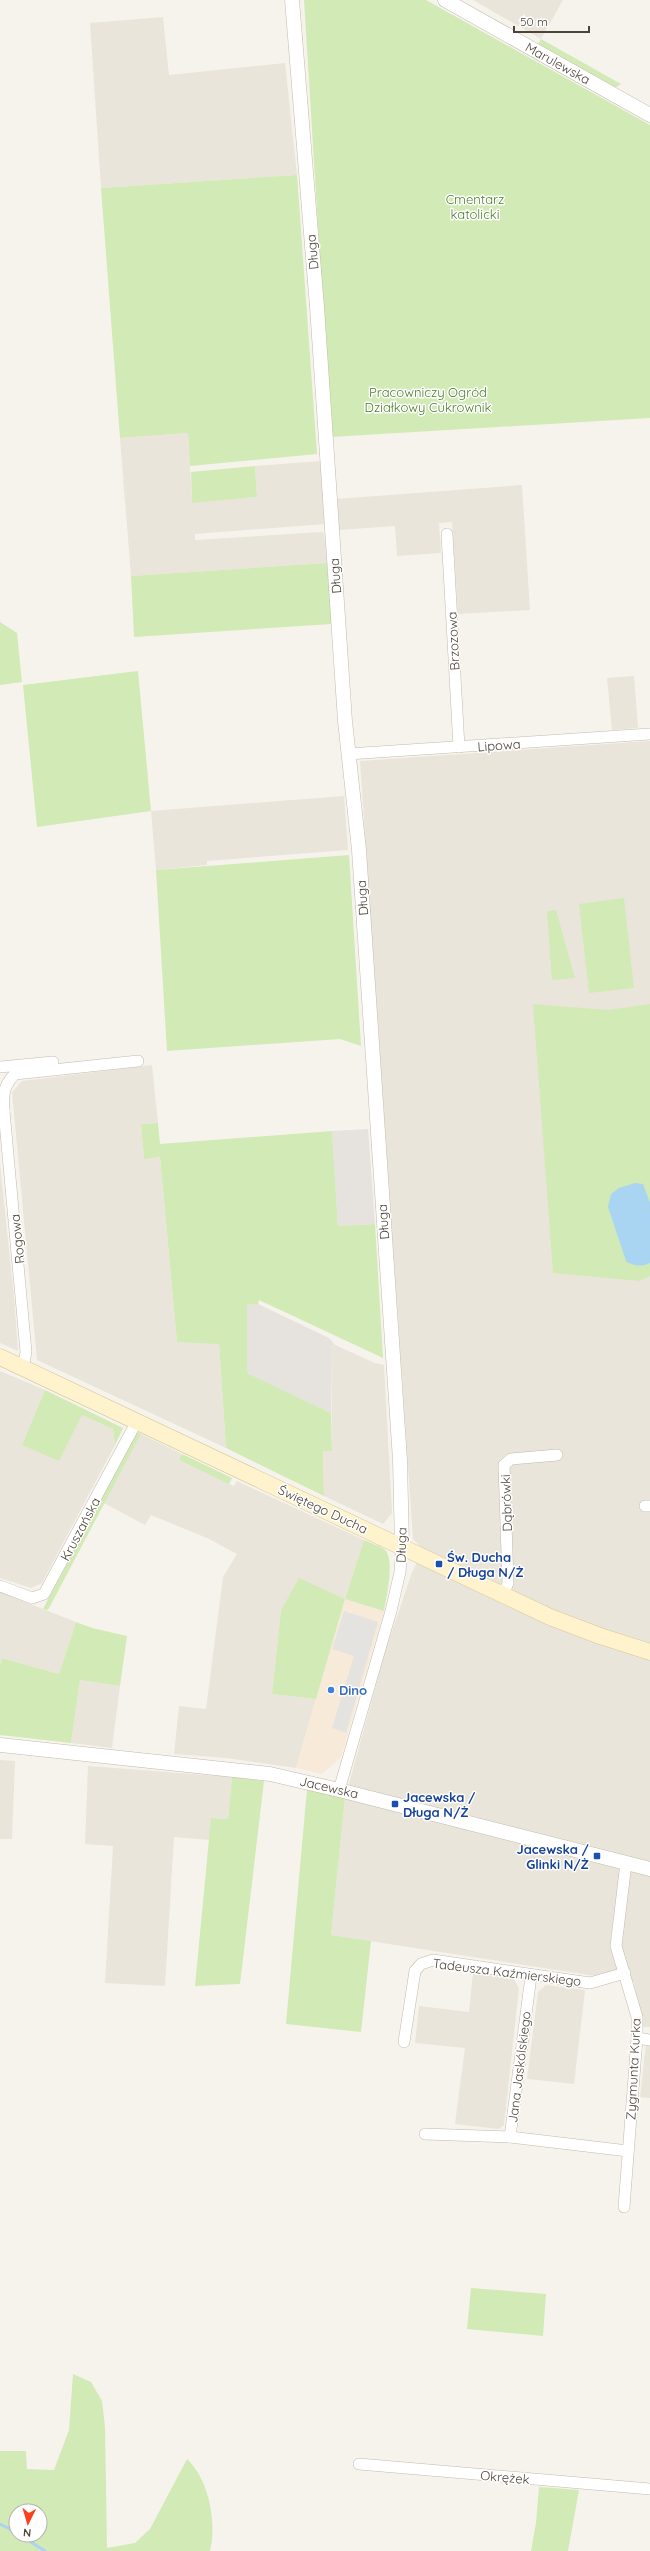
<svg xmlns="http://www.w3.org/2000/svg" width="650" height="2551" font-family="Quicksand,sans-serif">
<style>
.residential{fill:#eae5da}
.commercial{fill:#f7ead8}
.industrial{fill:#e6e2dd}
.green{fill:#d2eab5;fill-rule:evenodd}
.parking{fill:#e5e3e0}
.water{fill:#a9d4f2}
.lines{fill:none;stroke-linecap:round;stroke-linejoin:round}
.stream{stroke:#a9d4f2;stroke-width:3}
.minor-casing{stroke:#c2bbae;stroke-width:12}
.tertiary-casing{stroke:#c2bbae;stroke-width:15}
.secondary-casing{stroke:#d6c79b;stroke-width:17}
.minor{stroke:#fff;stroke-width:11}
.tertiary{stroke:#fff;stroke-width:14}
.secondary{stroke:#fff3cd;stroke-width:16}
.transit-dot{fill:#1a4fb4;stroke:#fff;stroke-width:1.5}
.shop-dot{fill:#3f7fe0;stroke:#fff;stroke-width:1.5}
.labels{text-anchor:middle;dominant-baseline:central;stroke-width:3;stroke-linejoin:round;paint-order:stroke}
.street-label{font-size:13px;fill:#4b4439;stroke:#fff}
.park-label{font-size:13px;fill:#4a7f2a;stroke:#fff}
.transit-label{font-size:13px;font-weight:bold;fill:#164399;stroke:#fff;text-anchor:start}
.shop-label{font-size:13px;font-weight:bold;fill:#366cbe;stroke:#fff;text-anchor:start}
</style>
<rect width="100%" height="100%" fill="#f6f3ec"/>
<g class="residential">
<polygon points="473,0 563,0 541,39"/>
<polygon points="163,17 169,75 285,63 297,175 101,188 90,23"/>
<polygon points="188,433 192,502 257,497 255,466 321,461 325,524 195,534 195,540 321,532 324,533 327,563 131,576 120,438"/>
<polygon points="522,485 530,610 458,614 452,522 439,523 441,553 397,556 395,526 339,530 336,499"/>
<polygon points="634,676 638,728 612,730 607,678"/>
<polygon points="650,741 650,2027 643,2027 634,1982 331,1935 345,1798 386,1649 411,1575 423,1549 413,1539 360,761"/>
<polygon points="344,796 348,850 207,861 207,865 156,870 151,811"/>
<polygon points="152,1065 158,1123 141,1124 144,1158 160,1157 177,1342 219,1343 226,1448 37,1360 12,1092 22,1081"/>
<polygon points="0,1163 14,1297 18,1351 0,1343"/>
<polygon points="335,1345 375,1363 384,1365 392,1513 383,1524 324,1496 323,1450 332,1450 331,1347"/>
<polygon points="0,1371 45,1390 22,1445 81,1414 113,1429 115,1445 98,1477 42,1583 31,1588 0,1578"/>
<polygon points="141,1434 182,1454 179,1460 234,1486 237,1481 241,1483 364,1540 345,1599 299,1579 281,1610 272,1694 316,1699 296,1768 226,1758 174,1754 179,1706 206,1709 223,1577 237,1554 207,1538 151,1515 145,1525 104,1503"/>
<polygon points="0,1592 76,1622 59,1674 2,1658 0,1666"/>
<polygon points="80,1680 120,1686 112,1748 71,1743"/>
<polygon points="0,1760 15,1761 12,1839 0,1839"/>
<polygon points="88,1766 232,1777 228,1819 211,1818 210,1840 174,1837 165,1986 105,1983 113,1846 85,1844"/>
<polygon points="473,1973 514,1979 519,1989 504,2125 499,2129 455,2124 465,2048 415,2043 419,2006 469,2012"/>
<polygon points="546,1985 585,1990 574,2084 527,2079 538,1992"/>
<polygon points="646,2044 650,2044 650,2098 640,2097"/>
</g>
<polygon class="commercial" points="345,1599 384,1611 341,1757 322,1774 296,1768"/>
<g class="industrial">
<polygon points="368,1129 375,1224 338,1226 332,1131"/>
<polygon points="258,1304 329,1338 335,1345 331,1347 331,1413 247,1373 247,1305"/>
</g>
<g class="green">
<polygon points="304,0 426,0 650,125 650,418 331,437"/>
<polygon points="541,39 621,84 613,89 537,46"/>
<polygon points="297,175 317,454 190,466 188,433 120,438 101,188"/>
<polygon points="255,466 257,497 192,503 191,472"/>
<polygon points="327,563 332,624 134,637 131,576"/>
<polygon points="0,622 17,633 22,682 0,685"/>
<polygon points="138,671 151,811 37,827 23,685"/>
<polygon points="349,855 361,1046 340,1039 167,1051 156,870"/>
<polygon points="624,898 634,988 589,993 579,904"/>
<polygon points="556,910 575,978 552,980 547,911"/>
<polygon points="533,1004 608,1010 650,1004 650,1276 640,1281 553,1273"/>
<polygon points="158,1123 160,1144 332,1131 338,1226 375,1224 383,1358 259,1300 258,1304 247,1305 247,1373 331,1413 332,1451 323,1451 324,1496 226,1448 219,1344 177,1342 160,1157 144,1159 141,1124"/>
<polygon points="45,1390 123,1428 115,1445 113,1429 82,1415 59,1461 22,1445"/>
<polygon points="137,1432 141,1434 48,1610 43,1609"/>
<polygon points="182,1454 232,1478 229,1484 179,1460"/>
<path d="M364 1540C370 1543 378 1545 384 1549 396 1558 386 1598 384 1611L345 1599 316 1699 272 1694 281 1610 299 1578 345 1599Z"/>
<polygon points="76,1622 92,1628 127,1636 120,1686 80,1680 71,1743 0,1735 0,1666 2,1658 59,1674"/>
<polygon points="232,1777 264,1781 240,1984 195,1986 211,1818 228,1819"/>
<polygon points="307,1789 345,1798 331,1935 371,1941 361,2032 286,2024"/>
<polygon points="471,2288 546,2294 543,2336 467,2329"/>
<path d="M73 2374 91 2382 102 2401 105 2427 107 2548 135 2543 150 2529 187 2459C209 2480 217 2522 210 2551H0V2451H26L27 2469 54 2470 69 2430ZM16 2511H40V2535H16Z"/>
<polygon points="539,2487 579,2490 568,2551 531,2551 536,2523"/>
</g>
<polygon class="parking" points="344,1611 378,1622 346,1733 332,1728 354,1656 332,1649"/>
<path class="water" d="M635 1183 643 1184 650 1203V1263C643 1267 632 1266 626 1261L608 1207 611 1194 619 1188Z"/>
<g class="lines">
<g class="stream">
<polyline points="0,2524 16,2532"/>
<polyline points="20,2535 45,2551"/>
</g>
<defs>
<g id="minor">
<polyline points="447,534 459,747"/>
<polyline points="348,754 650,734"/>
<polyline points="0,1067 53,1062"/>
<polyline points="0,1111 4,1111 26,1352 23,1368"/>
<path d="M4 1111C3 1095 3 1086 15 1074L138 1061"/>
<polyline points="645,1506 650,1506"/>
<polyline points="0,1586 32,1598 44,1594 137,1421"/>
<polyline points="503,1595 508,1583 504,1465 511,1459 557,1455"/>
<polyline points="339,1790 391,1611 400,1572 402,1546"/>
<polyline points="531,1976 510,2137 628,2151"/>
<polyline points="637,2038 650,2040"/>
<polyline points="404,2042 415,1971 421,1964 433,1960 590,1983 625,1973"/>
<polyline points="425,2134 510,2137"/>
<polyline points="624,2207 637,2038 637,2017 616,1946 626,1863"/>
<polyline points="359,2464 650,2489"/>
</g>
<g id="tertiary">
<polyline points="292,0 317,307 345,721 359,850 400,1460 402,1546"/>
<polyline points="445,0 650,115"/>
<polyline points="0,1745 270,1774 339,1790 650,1869"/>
</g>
<polyline id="secondary" points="0,1357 550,1617 600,1636 650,1652"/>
</defs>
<use href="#minor" class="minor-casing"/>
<use href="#tertiary" class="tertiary-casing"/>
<use href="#secondary" class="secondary-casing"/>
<use href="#minor" class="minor"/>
<use href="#tertiary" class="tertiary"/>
<use href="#secondary" class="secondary"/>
</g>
<g class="transit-dot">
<rect x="435" y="1560" width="8" height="8" rx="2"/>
<rect x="391" y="1800" width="8" height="8" rx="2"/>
<rect x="593" y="1852" width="8" height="8" rx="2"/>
</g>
<circle class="shop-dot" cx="331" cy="1690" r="4"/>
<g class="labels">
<g class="street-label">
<text transform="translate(558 63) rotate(29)">Marulewska</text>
<text transform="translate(312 252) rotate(-95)">Długa</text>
<text transform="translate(335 576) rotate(-94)">Długa</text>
<text transform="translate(453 641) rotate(-93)">Brzozowa</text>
<text transform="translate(499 745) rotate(-4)">Lipowa</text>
<text transform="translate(362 898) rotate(-94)">Długa</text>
<text transform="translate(383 1222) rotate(-94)">Długa</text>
<text transform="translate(17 1239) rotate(-96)">Rogowa</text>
<text transform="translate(506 1503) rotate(-92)">Dąbrówki</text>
<text transform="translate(323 1509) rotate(25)">Świętego Ducha</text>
<text transform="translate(80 1529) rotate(-62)">Kruszańska</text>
<text transform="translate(401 1545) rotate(-88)">Długa</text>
<text transform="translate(329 1787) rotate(13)">Jacewska</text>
<text transform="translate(507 1972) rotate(7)">Tadeusza Kaźmierskiego</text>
<text transform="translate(519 2067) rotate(-83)">Jana Jaskólskiego</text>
<text transform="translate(633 2069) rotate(-87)">Zygmunta Kurka</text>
<text transform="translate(505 2477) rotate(5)">Okrężek</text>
</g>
<g class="park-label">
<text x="475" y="199">Cmentarz<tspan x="475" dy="15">katolicki</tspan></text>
<text x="428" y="392">Pracowniczy Ogród<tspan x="428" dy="15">Działkowy Cukrownik</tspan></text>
</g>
<g class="transit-label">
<text x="447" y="1557">Św. Ducha<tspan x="447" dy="15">/ Długa N/Ż</tspan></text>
<text x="403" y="1797">Jacewska /<tspan x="403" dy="15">Długa N/Ż</tspan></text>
<text x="589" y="1849" text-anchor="end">Jacewska /<tspan x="589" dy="15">Glinki N/Ż</tspan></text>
</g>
<g class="shop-label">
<text x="339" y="1690">Dino</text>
</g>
</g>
<g transform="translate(28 2523) rotate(185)"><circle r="19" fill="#ffffff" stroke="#b7b4b0"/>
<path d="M0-3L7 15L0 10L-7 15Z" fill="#fc3f1d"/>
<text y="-6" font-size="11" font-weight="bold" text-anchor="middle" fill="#4b4439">N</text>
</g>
<path d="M514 26v6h75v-6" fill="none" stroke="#4b4439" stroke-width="2"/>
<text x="520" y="26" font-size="12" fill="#4b4439" stroke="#ffffff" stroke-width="3" paint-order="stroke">50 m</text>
</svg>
